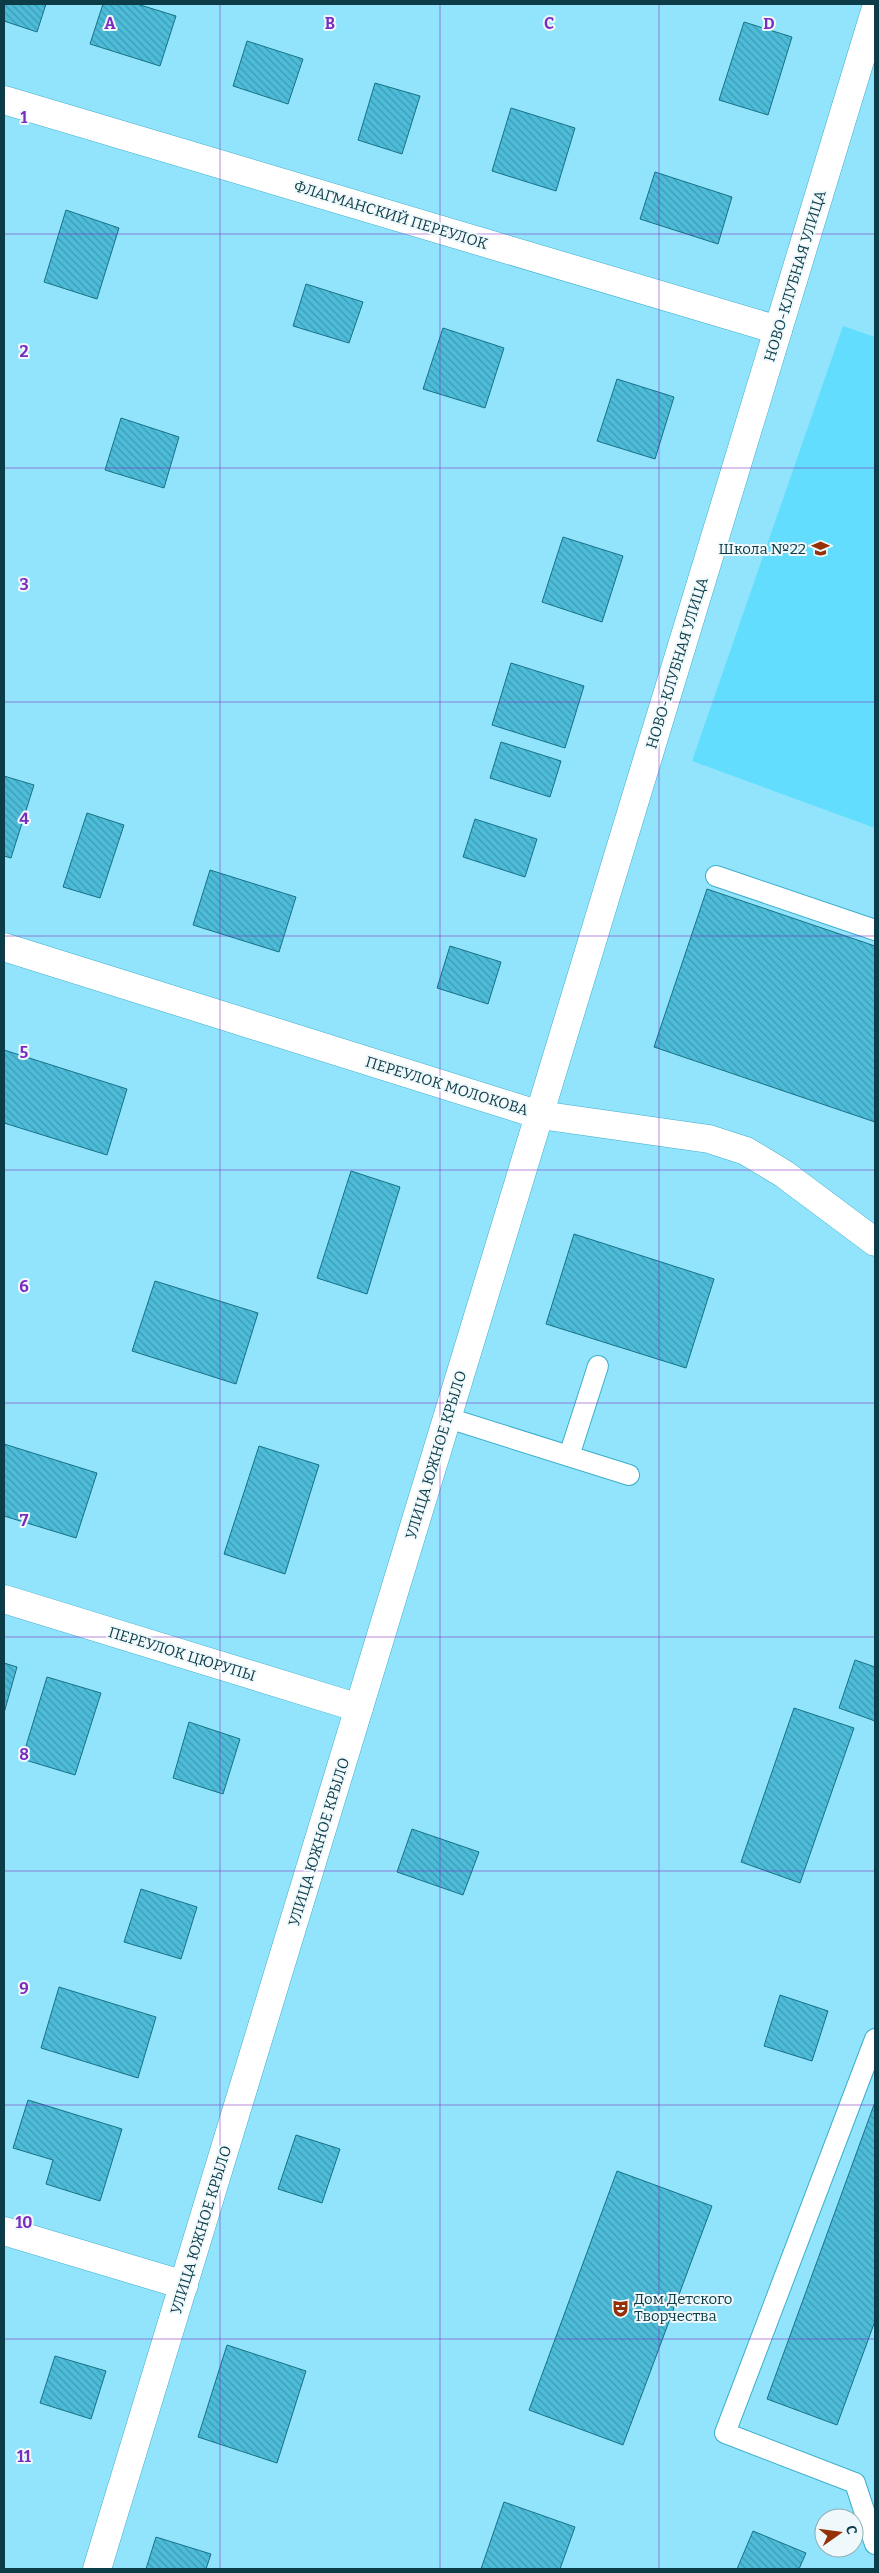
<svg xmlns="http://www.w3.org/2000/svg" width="879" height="2573" font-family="Bitter,serif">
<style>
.built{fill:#62ddfe}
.building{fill:url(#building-back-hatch);stroke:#167287}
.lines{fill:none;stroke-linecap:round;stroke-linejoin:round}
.lane-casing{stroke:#3daecb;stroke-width:22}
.street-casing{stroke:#3daecb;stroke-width:29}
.lane{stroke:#fff;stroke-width:20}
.street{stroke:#fff;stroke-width:28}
.grid{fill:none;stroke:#7b2cbf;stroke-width:1;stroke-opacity:0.55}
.labels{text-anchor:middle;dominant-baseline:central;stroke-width:4;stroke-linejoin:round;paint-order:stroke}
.street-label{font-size:15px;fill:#0b3c48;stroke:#eff8fb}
.poi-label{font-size:15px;fill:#0b3c48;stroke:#eff8fb;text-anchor:end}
.grid-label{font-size:16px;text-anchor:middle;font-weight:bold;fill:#7b2cbf;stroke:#eff8fb;stroke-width:4;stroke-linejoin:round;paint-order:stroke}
</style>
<defs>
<pattern id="building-back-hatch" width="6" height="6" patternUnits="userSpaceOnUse" patternTransform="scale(1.25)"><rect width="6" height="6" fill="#4dbcd9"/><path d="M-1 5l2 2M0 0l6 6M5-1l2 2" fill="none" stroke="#3e9ab2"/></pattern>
</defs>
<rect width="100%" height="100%" fill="#92e4fc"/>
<polygon class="built" points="843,326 875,337 875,828 692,761"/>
<g class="building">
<polygon points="4,4 46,4 37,32 4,21"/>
<polygon points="103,4 137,4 176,16 160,66 90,44"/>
<polygon points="744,22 792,37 768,115 719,100"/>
<polygon points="247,41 303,59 288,104 233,86"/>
<polygon points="375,83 420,96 402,154 358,140"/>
<polygon points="511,108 575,128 556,191 492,171"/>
<polygon points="655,172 732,197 718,244 640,219"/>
<polygon points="66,210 119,228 97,299 44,282"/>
<polygon points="306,284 363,302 349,343 293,326"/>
<polygon points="443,328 504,348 485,408 423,389"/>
<polygon points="617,379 674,397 655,459 597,441"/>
<polygon points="121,418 179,437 164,488 105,470"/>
<polygon points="563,537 623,556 602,622 542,602"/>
<polygon points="511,663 584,686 565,748 492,725"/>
<polygon points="501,742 561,761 550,797 490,778"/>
<polygon points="4,776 34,785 11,858 4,856"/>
<polygon points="87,813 124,825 100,898 63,887"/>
<polygon points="475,819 537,839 525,877 463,857"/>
<polygon points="210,870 296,897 279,952 193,925"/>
<polygon points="707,889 875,946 875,1122 654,1047"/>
<polygon points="450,946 501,962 488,1004 437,988"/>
<polygon points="4,1050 127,1089 107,1155 4,1123"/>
<polygon points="351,1171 400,1187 367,1294 317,1278"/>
<polygon points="574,1234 714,1279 686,1368 546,1324"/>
<polygon points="155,1281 258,1313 236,1384 132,1351"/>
<polygon points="4,1444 97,1473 76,1538 4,1516"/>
<polygon points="259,1446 319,1465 285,1574 224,1554"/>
<polygon points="855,1660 875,1667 875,1721 839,1708"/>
<polygon points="4,1663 17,1667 4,1713"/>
<polygon points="47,1677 101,1693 75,1775 22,1759"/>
<polygon points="794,1708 854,1728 800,1883 741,1862"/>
<polygon points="189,1722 240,1739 223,1794 173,1778"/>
<polygon points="412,1829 479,1852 463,1895 397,1872"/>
<polygon points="141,1889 197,1907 181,1959 124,1942"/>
<polygon points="59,1987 156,2017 138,2078 41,2048"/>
<polygon points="780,1995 828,2011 812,2061 764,2046"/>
<polygon points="28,2100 122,2129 100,2201 46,2184 53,2160 13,2148"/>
<polygon points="875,2102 875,2321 837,2425 767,2399"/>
<polygon points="296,2135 340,2149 322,2203 278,2189"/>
<polygon points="617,2171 712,2206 623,2445 529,2410"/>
<polygon points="227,2345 306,2371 277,2463 198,2437"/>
<polygon points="55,2356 106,2371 91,2419 40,2403"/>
<polygon points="504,2502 575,2527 560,2569 481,2569"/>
<polygon points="753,2531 806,2553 799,2569 737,2569"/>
<polygon points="156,2537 211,2554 206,2569 146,2569"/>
</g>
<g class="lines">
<defs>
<g id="lane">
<polyline points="716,876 875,930"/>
<polyline points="448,1418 629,1475"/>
<polyline points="569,1456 598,1366"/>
<polyline points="875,2039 725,2433 855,2483 875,2544"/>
</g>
<g id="street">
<polyline points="4,100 778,330"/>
<polyline points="4,947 540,1115 709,1139 746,1151 784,1174 875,1242"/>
<polyline points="4,1599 359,1708"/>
<polyline points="4,2231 184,2285"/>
<polyline points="97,2569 875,11"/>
</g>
</defs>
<use href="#lane" class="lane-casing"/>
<use href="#street" class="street-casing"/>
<use href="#lane" class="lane"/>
<use href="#street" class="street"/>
</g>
<path class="grid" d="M220 4V2569M440 4V2569M659 4V2569M4 234H875M4 468H875M4 702H875M4 936H875M4 1170H875M4 1403H875M4 1637H875M4 1871H875M4 2105H875M4 2339H875"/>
<defs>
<symbol id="school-bare" viewBox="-9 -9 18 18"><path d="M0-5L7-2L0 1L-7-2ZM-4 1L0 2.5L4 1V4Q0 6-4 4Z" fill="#963007" stroke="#eff8fb" stroke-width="2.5" paint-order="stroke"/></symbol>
<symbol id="theatre-bare" viewBox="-9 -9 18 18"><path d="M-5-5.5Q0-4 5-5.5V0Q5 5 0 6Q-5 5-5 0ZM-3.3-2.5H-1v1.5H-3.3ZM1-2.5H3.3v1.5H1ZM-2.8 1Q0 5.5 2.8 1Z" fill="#963007" stroke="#eff8fb" stroke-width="2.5" paint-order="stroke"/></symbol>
</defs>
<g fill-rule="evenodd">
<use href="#school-bare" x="808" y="536" width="25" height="25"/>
<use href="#theatre-bare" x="608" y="2296" width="25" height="25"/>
</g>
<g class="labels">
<g class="street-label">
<text transform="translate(391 215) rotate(17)">ФЛАГМАНСКИЙ ПЕРЕУЛОК</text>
<text transform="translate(795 276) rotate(-73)">НОВО-КЛУБНАЯ УЛИЦА</text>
<text transform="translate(677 663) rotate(-73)">НОВО-КЛУБНАЯ УЛИЦА</text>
<text transform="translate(447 1086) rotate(17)">ПЕРЕУЛОК МОЛОКОВА</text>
<text transform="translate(436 1455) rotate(-73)">УЛИЦА ЮЖНОЕ КРЫЛО</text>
<text transform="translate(182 1654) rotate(17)">ПЕРЕУЛОК ЦЮРУПЫ</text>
<text transform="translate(319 1842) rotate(-73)">УЛИЦА ЮЖНОЕ КРЫЛО</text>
<text transform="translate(201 2230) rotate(-73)">УЛИЦА ЮЖНОЕ КРЫЛО</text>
</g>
<g class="poi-label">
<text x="806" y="549">Школа №22</text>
<text x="634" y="2299" text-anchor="start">Дом Детского<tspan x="634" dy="17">Творчества</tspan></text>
</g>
</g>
<g class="grid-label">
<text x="110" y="29">A</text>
<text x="330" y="29">B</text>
<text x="549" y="29">C</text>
<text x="769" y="29">D</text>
<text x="24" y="123">1</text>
<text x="24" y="357">2</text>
<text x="24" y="590">3</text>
<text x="24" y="824">4</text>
<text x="24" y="1058">5</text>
<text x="24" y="1292">6</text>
<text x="24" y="1526">7</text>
<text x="24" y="1760">8</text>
<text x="24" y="1994">9</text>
<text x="24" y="2228">10</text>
<text x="24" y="2462">11</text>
</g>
<rect width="879" height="2573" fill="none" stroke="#0b3c48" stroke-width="10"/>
<g transform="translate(839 2533) rotate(76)"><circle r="24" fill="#eff8fb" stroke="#94adb3"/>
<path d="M0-4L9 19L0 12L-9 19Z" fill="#963007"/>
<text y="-8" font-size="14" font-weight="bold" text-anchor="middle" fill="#0b3c48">С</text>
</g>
</svg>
